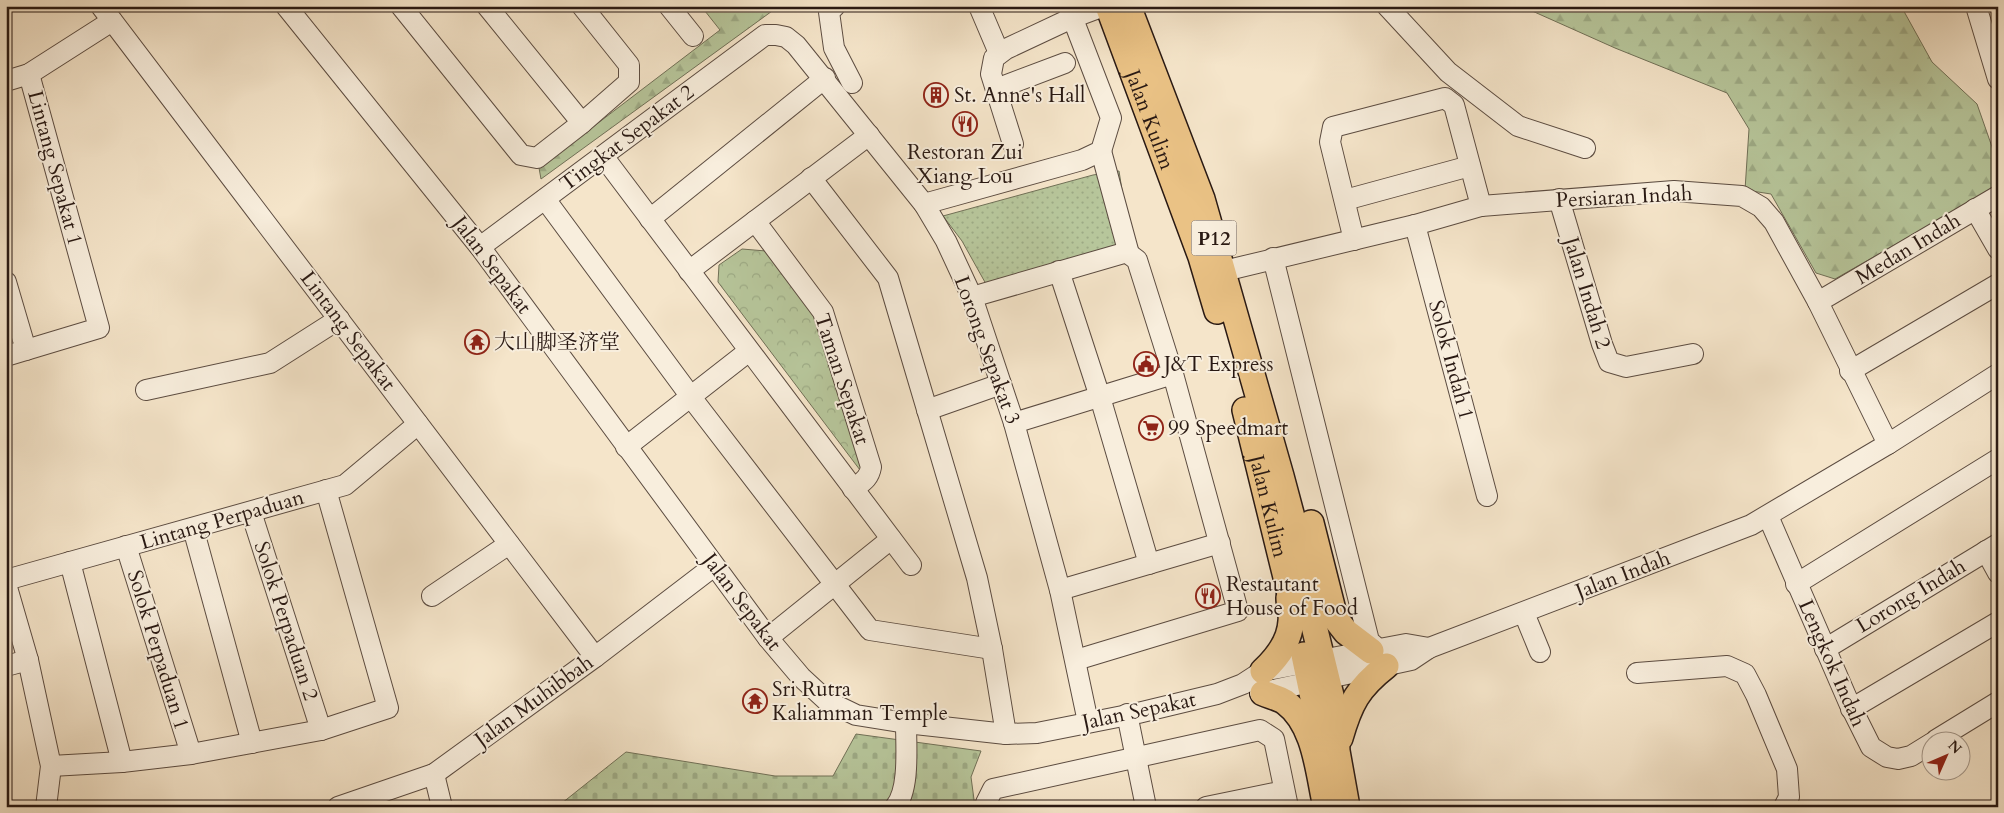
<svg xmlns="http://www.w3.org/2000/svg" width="2004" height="813" font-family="Cardo,'Noto Serif SC',serif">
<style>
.grass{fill:url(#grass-dots);stroke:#707057}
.forest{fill:url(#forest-firs);stroke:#707057}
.cemetery{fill:url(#cemetery-stones);stroke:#707057}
.park{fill:url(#park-crowns);stroke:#707057}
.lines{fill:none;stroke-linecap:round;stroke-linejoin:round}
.minor-casing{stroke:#5c4c41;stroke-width:22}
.major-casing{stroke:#291913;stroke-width:28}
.minor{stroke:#f8eedd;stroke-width:20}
.major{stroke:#eac285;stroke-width:25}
.labels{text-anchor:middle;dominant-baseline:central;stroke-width:4;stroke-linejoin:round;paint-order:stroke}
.shield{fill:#f8eedd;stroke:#675950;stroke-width:1}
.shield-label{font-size:20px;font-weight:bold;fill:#291913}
.poi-label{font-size:21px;fill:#291913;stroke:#f8eedd;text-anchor:start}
.street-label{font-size:21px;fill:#291913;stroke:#f8eedd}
</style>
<defs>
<pattern id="grass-dots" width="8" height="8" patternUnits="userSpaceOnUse" patternTransform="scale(1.25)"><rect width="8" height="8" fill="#b7c69b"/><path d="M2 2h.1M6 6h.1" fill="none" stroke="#9daa85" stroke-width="1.8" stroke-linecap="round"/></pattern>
<pattern id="forest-firs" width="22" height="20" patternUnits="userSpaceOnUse" patternTransform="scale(1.25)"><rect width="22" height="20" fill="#b7c69b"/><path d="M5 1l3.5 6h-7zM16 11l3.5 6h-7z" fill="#9daa85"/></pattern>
<pattern id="cemetery-stones" width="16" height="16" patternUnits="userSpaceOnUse" patternTransform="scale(1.25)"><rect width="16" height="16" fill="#b7c69b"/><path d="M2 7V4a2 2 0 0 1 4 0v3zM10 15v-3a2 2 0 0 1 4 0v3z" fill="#9daa85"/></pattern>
<pattern id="park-crowns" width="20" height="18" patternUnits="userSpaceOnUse" patternTransform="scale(1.25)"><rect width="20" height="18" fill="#b7c69b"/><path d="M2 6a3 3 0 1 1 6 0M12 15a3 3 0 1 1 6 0" fill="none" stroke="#9daa85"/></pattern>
</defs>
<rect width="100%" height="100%" fill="#f5e5ca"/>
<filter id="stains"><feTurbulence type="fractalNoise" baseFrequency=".004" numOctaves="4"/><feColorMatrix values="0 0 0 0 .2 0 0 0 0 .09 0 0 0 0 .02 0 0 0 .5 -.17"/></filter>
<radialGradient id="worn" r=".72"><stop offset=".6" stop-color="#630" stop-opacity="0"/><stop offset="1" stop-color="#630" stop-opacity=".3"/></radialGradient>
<polygon class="grass" points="1119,171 1130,241 986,284 962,241 943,216 1093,175"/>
<g class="forest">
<polygon points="701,6 779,6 541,179 539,168 720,30"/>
<polygon points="1521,6 1901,6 1932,62 1977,104 1998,164 1998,180 1989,191 1835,279 1816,273 1771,194 1745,190 1749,129 1727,93 1615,48"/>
</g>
<polygon class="cemetery" points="856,734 981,751 971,777 975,807 557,807 626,752 775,776 833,776"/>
<polygon class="park" points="742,249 766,251 817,316 865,464 860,470 718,282 719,265"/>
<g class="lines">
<defs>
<g id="minor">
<polyline points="101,6 595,657"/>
<polyline points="286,6 480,247 768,638 801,677 827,701 856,715 906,723 1006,734 1037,733 1138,713 1217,694 1243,684 1263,671 1406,644 1429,648"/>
<polyline points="401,6 521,155 537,158 582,123 629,82 629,65 582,6"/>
<polyline points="487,6 582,123"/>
<polyline points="669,6 693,36"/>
<polyline points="835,6 829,12 834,48 852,83"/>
<polyline points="979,6 999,53"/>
<polyline points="1387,6 1448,72 1518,126 1585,148"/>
<polyline points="1976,6 1998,79"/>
<polyline points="6,81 29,74 112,21"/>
<polyline points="996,89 1065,63"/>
<polyline points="1013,144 991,74 994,58 1006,49 1072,18 1104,6"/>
<polyline points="1101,151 1129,254"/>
<polyline points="603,156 911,565"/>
<polyline points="811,178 888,278 977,578 992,649 1006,734"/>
<polyline points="545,199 697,405 870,630 992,649"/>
<polyline points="1559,199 1602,344 1609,362 1626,367 1693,354"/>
<polyline points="1345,200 1470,166"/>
<polyline points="924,204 1082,160 1101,151 1111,118 1068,6"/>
<polyline points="1975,209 1998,249"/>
<polyline points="650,219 825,78"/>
<path d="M755 221 823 312 871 467C869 479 862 482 853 489"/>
<polyline points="1415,225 1487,496"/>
<polyline points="1354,240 1330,142 1333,127 1445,98 1454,105 1481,206"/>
<polyline points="480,247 765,35 776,35 786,37 796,45 924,204 946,241 972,297 1014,423 1060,590 1088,722"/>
<polyline points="1273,258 1369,641 1379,650"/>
<polyline points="689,271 869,135"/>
<polyline points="1059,271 1100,397 1149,564"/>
<polyline points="1224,271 1415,225 1481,206 1674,191 1742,196 1761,207 1774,222 1818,302 1888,444"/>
<polyline points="6,282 26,350"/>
<polyline points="972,297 1124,253 1129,254 1137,260 1173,374 1238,611 1076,660"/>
<polyline points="1818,302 1998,196"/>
<polyline points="6,356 99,328 29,74"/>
<polyline points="1850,371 1998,284"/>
<polyline points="146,390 270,363 339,319"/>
<polyline points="927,410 1001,384"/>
<polyline points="1014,423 1173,374"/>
<polyline points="626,447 749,351"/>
<polyline points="251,512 321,730"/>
<polyline points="1768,516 1849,703 1871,747 1887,757 1898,759 1911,756 1932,743"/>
<polyline points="193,528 252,743"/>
<polyline points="126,546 191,754"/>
<polyline points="1986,551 1998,573"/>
<polyline points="70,562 122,762"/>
<polyline points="6,580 345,485 418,424"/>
<polyline points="6,584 28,660 51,766 46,807"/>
<polyline points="1796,584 1998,459"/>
<polyline points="1060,590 1220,543"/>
<polyline points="432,596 509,544"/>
<polyline points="1524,613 1540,652"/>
<polyline points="768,638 891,539"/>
<polyline points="1825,649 1998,544"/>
<polyline points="6,666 28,660"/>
<polyline points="1637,673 1727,666 1745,674 1756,695 1787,769 1789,797 1784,807"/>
<polyline points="1260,693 1411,660 1429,648 1751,525 1888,444 1998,374"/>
<polyline points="1851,709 1998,622"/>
<polyline points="1127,714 1146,807"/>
<polyline points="1936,740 1998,702"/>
<polyline points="51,766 122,762 191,754 321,730 388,708 326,490"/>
<polyline points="434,774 442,807"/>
<polyline points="338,807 434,774 595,657 714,566"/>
<path d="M895 807C910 790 906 746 906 723"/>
<polyline points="987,807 986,803 993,789 1260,730 1274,739 1288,807"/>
<polyline points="1206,807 1284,791"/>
</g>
<g id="major">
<path id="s1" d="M1108 6 1201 257 1217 311"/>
<polyline points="1128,6 1202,199 1281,476 1297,536 1314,626 1335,712 1337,751 1347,807"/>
<path id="s2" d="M1245 410 1295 614"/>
<polyline points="1311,523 1335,618 1346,632 1371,651"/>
<polyline points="1304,655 1316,712 1332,743"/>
<path d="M1263 671C1277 658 1290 642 1291 621 1292 614 1289 606 1289 598"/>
<path d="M1263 693C1270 696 1279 698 1285 702 1316 725 1318 773 1326 807"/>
<path d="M1340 738C1350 703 1358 688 1386 666"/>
</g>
</defs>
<use href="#minor" class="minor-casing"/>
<use href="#major" class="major-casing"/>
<use href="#minor" class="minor"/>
<use href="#major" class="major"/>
</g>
<defs>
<symbol id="building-ring" viewBox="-11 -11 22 22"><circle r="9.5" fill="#f8eedd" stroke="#8f2418" stroke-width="1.5"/><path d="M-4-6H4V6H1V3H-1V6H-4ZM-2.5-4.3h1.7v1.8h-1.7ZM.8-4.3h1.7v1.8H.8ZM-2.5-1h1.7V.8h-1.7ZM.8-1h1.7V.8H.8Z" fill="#8f2418"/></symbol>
<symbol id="restaurant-ring" viewBox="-11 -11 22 22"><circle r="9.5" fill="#f8eedd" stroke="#8f2418" stroke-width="1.5"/><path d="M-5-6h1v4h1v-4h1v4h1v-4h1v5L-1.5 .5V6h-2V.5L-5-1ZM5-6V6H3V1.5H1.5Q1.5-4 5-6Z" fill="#8f2418"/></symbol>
<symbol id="temple-ring" viewBox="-11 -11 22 22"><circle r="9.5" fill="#f8eedd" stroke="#8f2418" stroke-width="1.5"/><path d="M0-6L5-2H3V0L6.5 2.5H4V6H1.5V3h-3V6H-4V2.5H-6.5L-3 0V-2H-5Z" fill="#8f2418"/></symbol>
<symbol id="civic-ring" viewBox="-11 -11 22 22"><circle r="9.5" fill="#f8eedd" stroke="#8f2418" stroke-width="1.5"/><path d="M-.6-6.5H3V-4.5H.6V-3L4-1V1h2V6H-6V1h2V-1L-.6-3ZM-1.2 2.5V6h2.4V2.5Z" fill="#8f2418"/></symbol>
<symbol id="supermarket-ring" viewBox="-11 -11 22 22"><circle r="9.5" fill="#f8eedd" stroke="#8f2418" stroke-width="1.5"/><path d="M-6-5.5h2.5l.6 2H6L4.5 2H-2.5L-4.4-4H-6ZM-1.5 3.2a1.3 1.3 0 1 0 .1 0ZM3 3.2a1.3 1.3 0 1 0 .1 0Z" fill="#8f2418"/></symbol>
</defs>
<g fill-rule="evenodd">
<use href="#building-ring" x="922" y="81" width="28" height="28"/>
<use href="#restaurant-ring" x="951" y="110" width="28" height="28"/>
<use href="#temple-ring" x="463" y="328" width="28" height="28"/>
<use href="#civic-ring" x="1132" y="350" width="28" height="28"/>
<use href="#supermarket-ring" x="1137" y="414" width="28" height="28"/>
<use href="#restaurant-ring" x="1194" y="582" width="28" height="28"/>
<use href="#temple-ring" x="741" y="687" width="28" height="28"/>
</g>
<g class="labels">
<rect class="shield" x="1191.5" y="220.5" width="45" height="35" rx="4"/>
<g class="shield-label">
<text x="1214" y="238">P12</text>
</g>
<g class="poi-label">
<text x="954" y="95">St. Anne's Hall</text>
<text x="965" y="152" text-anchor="middle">Restoran Zui<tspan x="965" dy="24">Xiang Lou</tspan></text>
<text x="494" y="342">大山脚圣济堂</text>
<text x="1164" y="364">J&amp;T Express</text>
<text x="1168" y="428">99 Speedmart</text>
<text x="1226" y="584">Restautant<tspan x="1226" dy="24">House of Food</tspan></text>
<text x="772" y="689">Sri Rutra<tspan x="772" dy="24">Kaliamman Temple</tspan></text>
</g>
<g class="street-label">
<text stroke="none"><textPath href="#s1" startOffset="121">Jalan Kulim</textPath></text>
<text transform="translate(627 138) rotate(-37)">Tingkat Sepakat 2</text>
<text transform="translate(55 168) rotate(75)">Lintang Sepakat 1</text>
<text transform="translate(1624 197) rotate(-3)">Persiaran Indah</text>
<text transform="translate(1908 249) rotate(-31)">Medan Indah</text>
<text transform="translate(492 265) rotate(53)">Jalan Sepakat</text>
<text transform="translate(1587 293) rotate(73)">Jalan Indah 2</text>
<text transform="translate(348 331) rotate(53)">Lintang Sepakat</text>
<text transform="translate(987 350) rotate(70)">Lorong Sepakat 3</text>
<text transform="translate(1451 360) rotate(75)">Solok Indah 1</text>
<text transform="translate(842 379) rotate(72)">Taman Sepakat</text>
<text stroke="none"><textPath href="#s2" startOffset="99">Jalan Kulim</textPath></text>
<text transform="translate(222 520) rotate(-16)">Lintang Perpaduan</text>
<text transform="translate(1623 575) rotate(-21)">Jalan Indah</text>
<text transform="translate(1911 596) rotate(-31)">Lorong Indah</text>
<text transform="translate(742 602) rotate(53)">Jalan Sepakat</text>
<text transform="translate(286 621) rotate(72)">Solok Perpaduan 2</text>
<text transform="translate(158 650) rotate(73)">Solok Perpaduan 1</text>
<text transform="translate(1832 663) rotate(66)">Lengkok Indah</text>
<text transform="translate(534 701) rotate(-36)">Jalan Muhibbah</text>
<text transform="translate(1139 711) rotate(-12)">Jalan Sepakat</text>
</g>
</g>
<rect width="2004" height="813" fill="none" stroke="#f5e5ca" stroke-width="25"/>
<rect x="8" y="8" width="1989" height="798" fill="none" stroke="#291913" stroke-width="2.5"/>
<rect x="12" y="12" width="1979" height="788" fill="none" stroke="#291913"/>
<g transform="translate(1946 756) rotate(45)"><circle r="24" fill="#f8eedd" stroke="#a5998c"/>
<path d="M0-4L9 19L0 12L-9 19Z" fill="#8f2418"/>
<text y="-8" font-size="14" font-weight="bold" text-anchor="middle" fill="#291913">N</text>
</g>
<rect width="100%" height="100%" filter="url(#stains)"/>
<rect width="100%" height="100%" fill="url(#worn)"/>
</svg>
